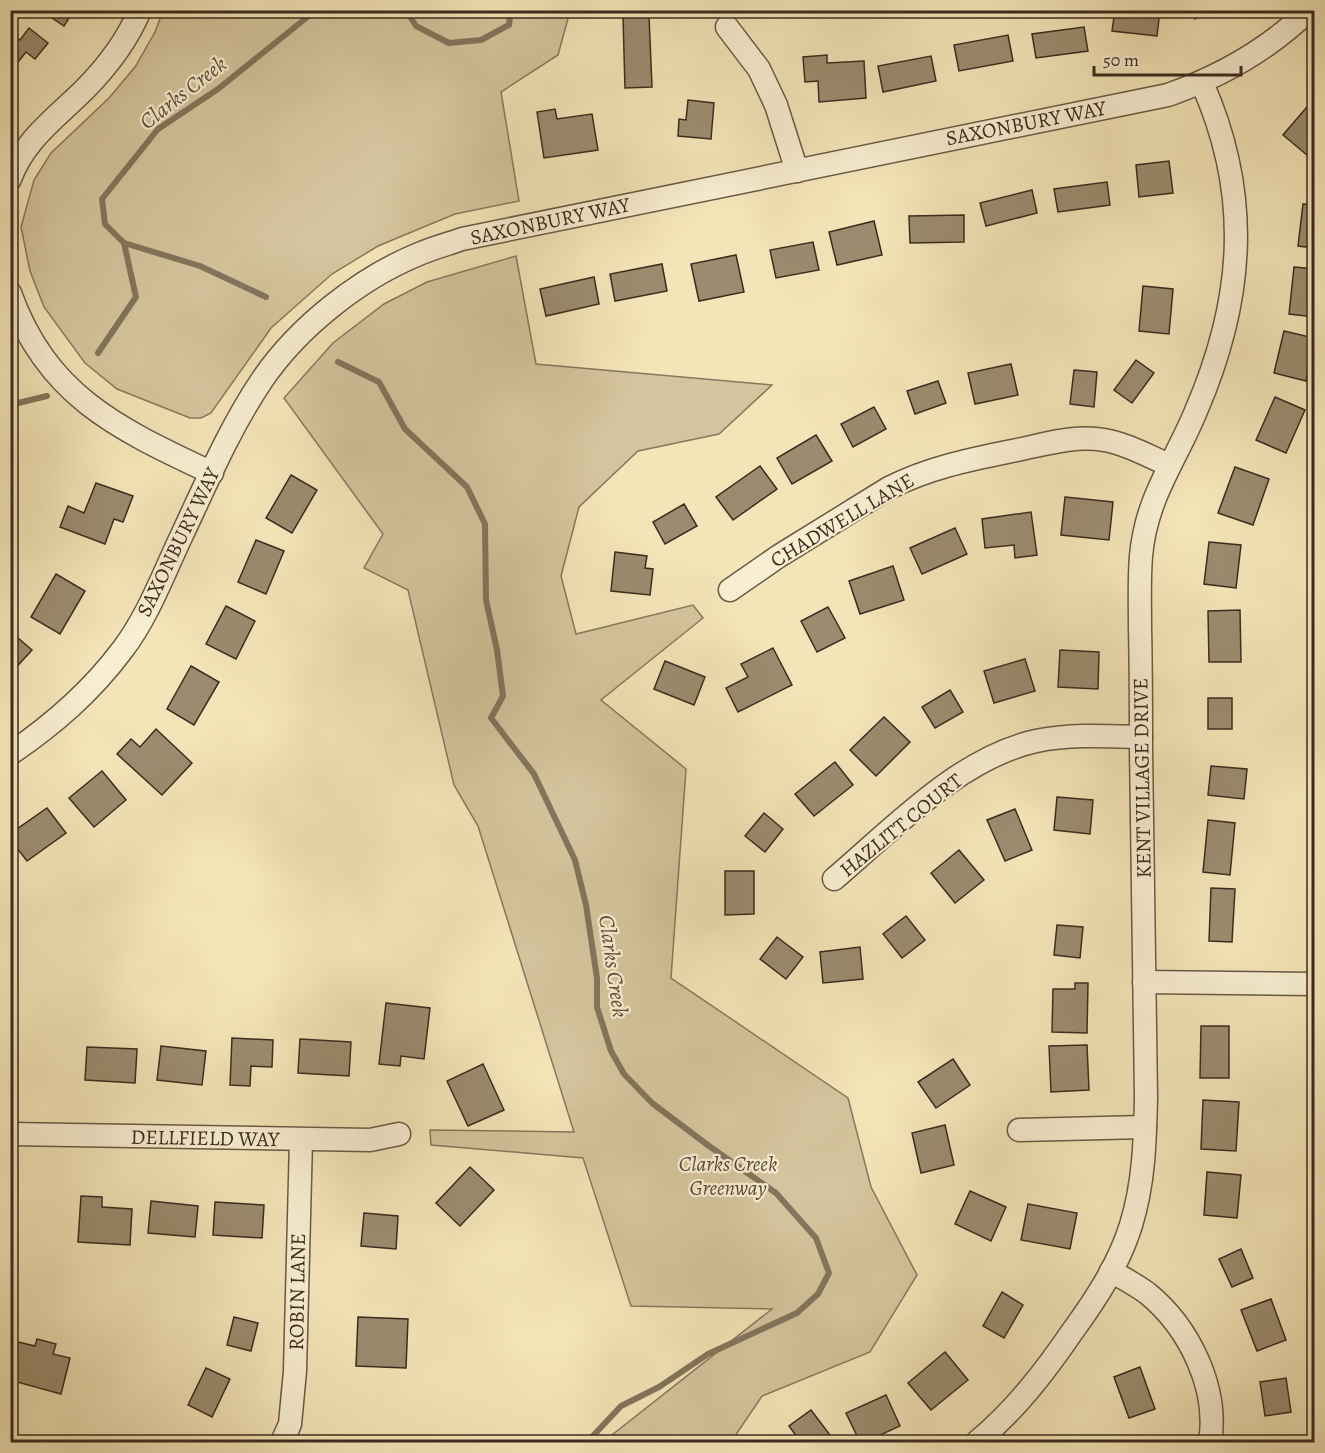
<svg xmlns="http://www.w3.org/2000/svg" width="1325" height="1453" font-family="Alegreya,serif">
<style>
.green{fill:#d5c59e;stroke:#88785e;stroke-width:1.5}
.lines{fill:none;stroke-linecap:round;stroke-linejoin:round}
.stream{stroke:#84755c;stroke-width:6}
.building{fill:#9b8c6f;stroke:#3b2b1f;stroke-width:1.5}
.street-casing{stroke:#695a45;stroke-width:25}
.street{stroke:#f8eed1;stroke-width:22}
.labels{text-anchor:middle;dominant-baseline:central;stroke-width:4.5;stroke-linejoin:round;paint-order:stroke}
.street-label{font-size:21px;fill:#3b2b1f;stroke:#f8eed1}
.park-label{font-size:21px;font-style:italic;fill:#5a4a38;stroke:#f8eed1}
.water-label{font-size:22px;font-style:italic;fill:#60503d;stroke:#f8eed1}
</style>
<rect width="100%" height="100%" fill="#f4e5b8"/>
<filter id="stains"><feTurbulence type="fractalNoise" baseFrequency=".00333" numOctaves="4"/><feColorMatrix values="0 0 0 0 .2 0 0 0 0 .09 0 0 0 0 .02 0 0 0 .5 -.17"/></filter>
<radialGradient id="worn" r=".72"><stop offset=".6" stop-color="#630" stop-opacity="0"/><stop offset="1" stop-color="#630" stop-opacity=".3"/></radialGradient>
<g class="green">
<polygon points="243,10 570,11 558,55 501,92 519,201 455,214 378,246 332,274 271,328 211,413 201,418 190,418 117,389 85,363 44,307 30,271 21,227 34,180 51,153 109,98 135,67 155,32 163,11 217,11 235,17"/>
<polygon points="516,256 536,364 772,385 719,434 638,451 579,507 561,576 576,634 693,605 703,618 601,700 686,769 671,978 848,1098 871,1187 917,1275 870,1352 762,1396 731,1442 603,1442 772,1309 631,1306 583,1158 431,1145 430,1130 574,1132 478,826 454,785 408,590 364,568 383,534 284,398 333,343 384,304 427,282"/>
</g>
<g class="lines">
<g class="stream">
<polyline points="406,10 416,26 449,43 481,40 509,25 511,10"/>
<polyline points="266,297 200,266 124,243 105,224 102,199 158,129 218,89 316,10"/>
<polyline points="98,353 136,297 124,243"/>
<polyline points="338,362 379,382 405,429 467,487 485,524 486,600 497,650 503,696 491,718 534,774 575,860 586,905 597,978 597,1007 611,1051 624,1074 652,1103 709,1146 776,1193 816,1238 829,1273 818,1294 797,1313 708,1354 659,1387 621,1406 591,1438 590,1442"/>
<polyline points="10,405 47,396"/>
</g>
</g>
<g class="building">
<polygon points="40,10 74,10 64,26"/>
<polygon points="1115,10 1160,10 1157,36 1112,31"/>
<polygon points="1190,10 1209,10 1195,19"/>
<polygon points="649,16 652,87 625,88 623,17"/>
<polygon points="1084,27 1088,51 1036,58 1032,34"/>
<polygon points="29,28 48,43 35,59 26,52 11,71 10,32 20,40"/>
<polygon points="1008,35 1013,61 959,71 954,45"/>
<polygon points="827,55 827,63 864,61 866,98 819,102 818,81 805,82 803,57"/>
<polygon points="931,56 936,81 883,92 878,66"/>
<polygon points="688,100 714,103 711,139 678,136 679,119 686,120"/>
<polygon points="1312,101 1314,103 1314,161 1283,135"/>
<polygon points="555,109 557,119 592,114 598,150 544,158 537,112"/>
<polygon points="1169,161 1173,193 1139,197 1136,165"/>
<polygon points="1107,182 1110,205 1058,212 1054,189"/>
<polygon points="1032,190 1037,213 986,226 980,203"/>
<polygon points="1303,204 1314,205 1314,248 1298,246"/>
<polygon points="964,215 964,242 910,243 909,216"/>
<polygon points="874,221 882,255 837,265 829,232"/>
<polygon points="813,242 819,270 776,278 770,250"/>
<polygon points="736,255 744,292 699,301 691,264"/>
<polygon points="662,264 667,291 615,301 610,274"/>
<polygon points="1294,267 1314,269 1314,317 1289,314"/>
<polygon points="594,277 599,304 546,316 540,289"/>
<polygon points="1143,286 1173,289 1169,334 1139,331"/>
<polygon points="1284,331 1314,338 1306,381 1274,373"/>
<polygon points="1136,360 1154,373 1132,403 1114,390"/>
<polygon points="1011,364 1018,395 975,404 968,373"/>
<polygon points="1074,370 1097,372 1094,407 1070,404"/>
<polygon points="938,381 946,403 915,414 907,391"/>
<polygon points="1275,397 1305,410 1286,453 1256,440"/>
<polygon points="874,407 886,429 853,447 841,424"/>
<polygon points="816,435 832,461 792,484 777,458"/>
<polygon points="760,466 777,489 733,520 716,497"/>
<polygon points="1235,467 1269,479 1253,525 1218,513"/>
<polygon points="291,475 317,490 292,533 266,518"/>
<polygon points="96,483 133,496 123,522 114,519 105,544 60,527 68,506 84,513"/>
<polygon points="1065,497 1113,502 1109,540 1061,535"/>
<polygon points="684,504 697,526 665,544 653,522"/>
<polygon points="1031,512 1037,555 1015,558 1014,545 985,548 982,519"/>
<polygon points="955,528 967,554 922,574 910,548"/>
<polygon points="256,540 284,551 266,594 238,582"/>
<polygon points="1209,542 1241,545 1236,588 1204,584"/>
<polygon points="615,552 647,556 645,568 653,569 650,595 611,591"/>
<polygon points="893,566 904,600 860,614 849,581"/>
<polygon points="56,574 85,591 60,634 31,617"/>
<polygon points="226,606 255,621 236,659 206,644"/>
<polygon points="828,607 845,638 817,652 801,621"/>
<polygon points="1240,610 1241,662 1209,662 1208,611"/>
<polygon points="10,631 32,650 10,674"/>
<polygon points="773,648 792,685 738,712 726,688 748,677 741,664"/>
<polygon points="1060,650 1099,652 1098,689 1058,687"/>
<polygon points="1025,659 1035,691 994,703 984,671"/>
<polygon points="665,661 705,677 694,705 654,689"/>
<polygon points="191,666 219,682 194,725 167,709"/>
<polygon points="950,690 963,712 935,728 922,707"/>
<rect x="1208" y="698" width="24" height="31"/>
<polygon points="884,717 910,742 876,776 850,750"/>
<polygon points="156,729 192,763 162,795 117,754 131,739 140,747"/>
<polygon points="835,762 853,785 814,816 795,794"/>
<polygon points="1211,766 1247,769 1244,799 1208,795"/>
<polygon points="102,771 126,800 94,827 69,798"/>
<polygon points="1057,797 1093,800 1090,834 1054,830"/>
<polygon points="47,808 66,833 27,861 10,839 10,834"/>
<polygon points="1015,809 1032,850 1005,861 987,820"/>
<polygon points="764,813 783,829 765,852 745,836"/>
<polygon points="1208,820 1235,823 1230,875 1203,872"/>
<polygon points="959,850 984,880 955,903 931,873"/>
<polygon points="725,871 754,871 754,914 725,915"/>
<polygon points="1211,888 1235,889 1232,942 1209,941"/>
<polygon points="906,916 925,940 902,958 883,934"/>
<polygon points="1057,925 1083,927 1080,958 1054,955"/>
<polygon points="777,937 803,957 786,979 760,959"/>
<polygon points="860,947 863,979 823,983 820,952"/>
<polygon points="1075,983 1088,983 1087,1033 1052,1032 1053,989 1075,989"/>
<polygon points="386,1003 430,1008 424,1059 401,1056 400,1066 379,1064"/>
<polygon points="1201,1026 1229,1026 1229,1078 1200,1078"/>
<polygon points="232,1038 273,1040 272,1067 251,1066 250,1086 230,1085"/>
<polygon points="300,1039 351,1042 349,1076 298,1073"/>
<polygon points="1087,1045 1089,1090 1051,1092 1049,1046"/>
<polygon points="161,1046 206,1051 202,1085 157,1080"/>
<polygon points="87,1047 137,1049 135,1083 85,1080"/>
<polygon points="953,1059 970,1085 936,1108 918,1082"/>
<polygon points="483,1064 504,1110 468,1126 447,1081"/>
<polygon points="1203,1100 1239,1102 1236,1151 1201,1149"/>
<polygon points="945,1125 954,1165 921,1173 912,1133"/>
<polygon points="470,1167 494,1190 460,1226 436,1203"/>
<polygon points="1207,1172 1241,1175 1237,1218 1204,1215"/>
<polygon points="970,1191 1006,1207 991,1241 955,1224"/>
<polygon points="81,1196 102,1197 102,1207 132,1209 130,1245 78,1242"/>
<polygon points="151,1201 198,1206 195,1237 148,1233"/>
<polygon points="215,1202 264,1205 262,1238 213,1235"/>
<polygon points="1028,1204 1077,1213 1070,1249 1021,1240"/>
<polygon points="364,1213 398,1216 396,1249 361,1246"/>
<polygon points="1241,1249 1253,1278 1232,1287 1219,1259"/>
<polygon points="1002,1292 1023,1305 1004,1338 983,1326"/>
<polygon points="1271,1299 1286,1340 1257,1351 1241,1310"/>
<polygon points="234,1317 258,1323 251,1351 227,1345"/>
<polygon points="358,1317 408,1319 406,1368 356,1366"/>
<polygon points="37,1339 56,1344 53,1354 70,1358 61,1394 10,1380 10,1340 35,1346"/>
<polygon points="945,1352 968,1380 931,1410 908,1383"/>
<polygon points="1140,1367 1155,1409 1129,1418 1114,1377"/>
<polygon points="206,1368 230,1379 212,1417 188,1405"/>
<polygon points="1286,1378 1291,1412 1265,1416 1260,1382"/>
<polygon points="886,1395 900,1426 865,1442 860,1442 846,1413"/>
<polygon points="811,1410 830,1435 823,1440 825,1442 789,1442 797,1437 789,1426"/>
<polygon points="1138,1437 1139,1442 1108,1442"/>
</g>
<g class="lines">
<defs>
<g id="street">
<polyline points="727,27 759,69 776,105 797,171"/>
<path d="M10 179C24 140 56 118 84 90 107 67 127 41 140 10"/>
<path d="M10 293C47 397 119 429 212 473"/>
<path d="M730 590 779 556 889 488C930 467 973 459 1017 450 1046 444 1075 435 1104 440 1127 444 1148 456 1169 465"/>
<path d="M10 754C54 724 91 692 123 649 148 616 163 575 181 537 206 484 229 429 262 380 298 327 360 278 419 254 433 248 448 244 462 239L1168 95C1222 76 1268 50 1309 10"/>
<path d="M834 879C893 829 959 758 1036 741 1071 734 1106 736 1141 737"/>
<polyline points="1144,982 1314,984"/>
<polyline points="1019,1130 1145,1127"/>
<polyline points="10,1134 370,1140 399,1134"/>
<path d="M1111 1271C1123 1278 1136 1285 1147 1293 1189 1327 1219 1388 1210 1442"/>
<polyline points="282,1442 290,1424 295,1371 301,1140"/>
<path d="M977 1442C1015 1410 1044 1373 1072 1332 1096 1299 1119 1264 1131 1225 1144 1183 1145 1141 1146 1098 1144 982 1143 865 1141 749 1141 709 1141 669 1140 629 1140 605 1139 580 1141 556 1146 498 1175 462 1196 411 1244 300 1252 195 1202 83"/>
</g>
</defs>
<use href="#street" class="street-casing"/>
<use href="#street" class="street"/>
</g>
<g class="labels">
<g class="street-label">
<text transform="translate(1026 123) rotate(-11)">SAXONBURY WAY</text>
<text transform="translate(550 221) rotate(-12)">SAXONBURY WAY</text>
<text transform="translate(842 520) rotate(-31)">CHADWELL LANE</text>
<text transform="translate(178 542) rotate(-64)">SAXONBURY WAY</text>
<text transform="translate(1142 778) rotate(-91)">KENT VILLAGE DRIVE</text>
<text transform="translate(901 825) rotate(-39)">HAZLITT COURT</text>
<text transform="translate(205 1138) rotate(1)">DELLFIELD WAY</text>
<text transform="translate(297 1292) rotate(-89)">ROBIN LANE</text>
</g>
<g class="park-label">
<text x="728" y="1164">Clarks Creek<tspan x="728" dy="24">Greenway</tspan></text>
</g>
<g class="water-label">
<text transform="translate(183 93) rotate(-38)">Clarks Creek</text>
<text transform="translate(613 966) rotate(82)">Clarks Creek</text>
</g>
</g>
<rect width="1325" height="1453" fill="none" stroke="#f4e5b8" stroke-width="36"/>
<rect x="12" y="12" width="1301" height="1429" fill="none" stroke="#3b2b1f" stroke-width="3"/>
<rect x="18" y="18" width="1289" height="1417" fill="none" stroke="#3b2b1f" stroke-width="1.5"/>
<path d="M1094 66v9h147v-9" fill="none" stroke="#3b2b1f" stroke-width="3"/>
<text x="1103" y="66" font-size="18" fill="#3b2b1f" stroke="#f8eed1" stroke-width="4.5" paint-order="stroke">50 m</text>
<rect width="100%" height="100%" filter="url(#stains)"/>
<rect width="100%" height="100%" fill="url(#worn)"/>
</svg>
